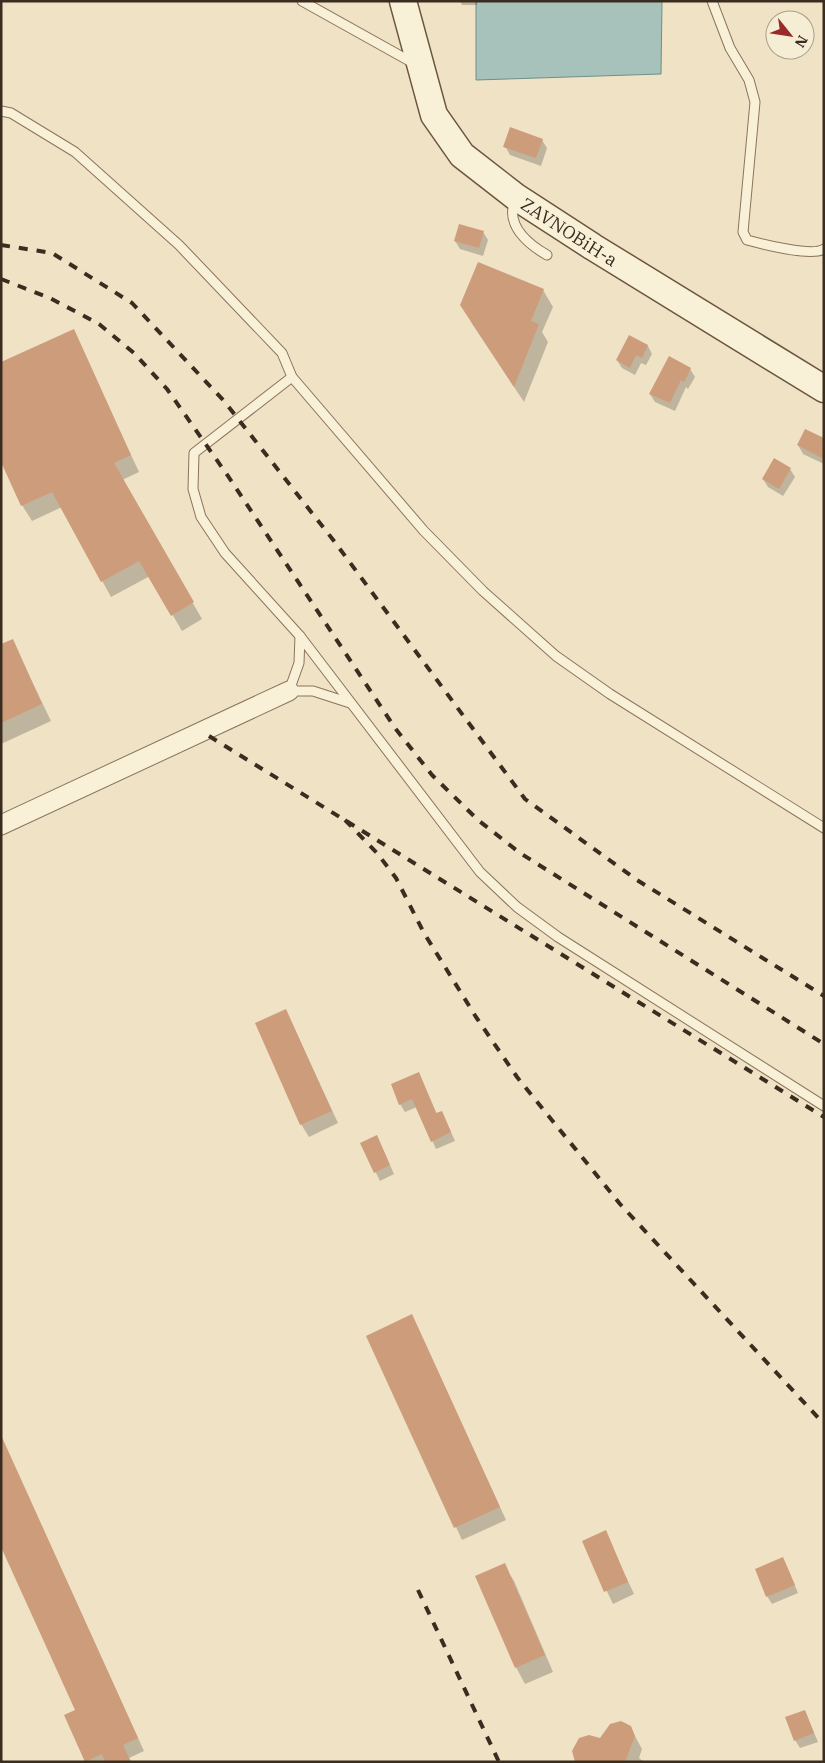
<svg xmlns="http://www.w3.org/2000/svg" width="825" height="1763" font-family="'IBM Plex Serif',serif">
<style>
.water{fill:#a7c2ba;stroke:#6d9088}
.shadow{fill:#0003}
.building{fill:#cd9d7b}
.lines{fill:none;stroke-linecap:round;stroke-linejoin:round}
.lane-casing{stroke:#8a745b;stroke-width:11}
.street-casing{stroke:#8a745b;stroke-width:21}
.secondary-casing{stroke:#6c553e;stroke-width:29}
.lane{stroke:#f9f0d8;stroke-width:9}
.street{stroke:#f9f0d8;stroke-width:19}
.secondary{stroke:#f9f0d8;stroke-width:26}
.rail{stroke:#3a2c1f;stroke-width:4;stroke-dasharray:9 9;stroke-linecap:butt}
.labels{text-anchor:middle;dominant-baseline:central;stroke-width:4;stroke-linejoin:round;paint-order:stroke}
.street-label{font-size:18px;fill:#3a2c1f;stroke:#f6edd5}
</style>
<rect width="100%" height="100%" fill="#efe2c5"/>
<polygon class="water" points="476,1 662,1 661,74 476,80"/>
<g class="shadow">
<polygon points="460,1 477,1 477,5 462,5"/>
<polygon points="542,140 547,148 541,166 510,155 505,146"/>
<polygon points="483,232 488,240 483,256 460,249 455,241"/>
<polygon points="543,290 553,307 542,332 548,342 524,402 471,322"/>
<polygon points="73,331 139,472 122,480 202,619 182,631 150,576 111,597 62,507 32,521 22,505"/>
<polygon points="630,337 648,346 652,354 646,365 641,363 635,375 622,368 617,360"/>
<polygon points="690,369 695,377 688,389 686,387 675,411 655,402 650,394"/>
<polygon points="824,440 824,468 824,464 803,454 798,445"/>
<polygon points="775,460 790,469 795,477 783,496 768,487 763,479"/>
<polygon points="12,640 51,721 1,744 1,645"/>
<polygon points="286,1011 338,1123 309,1137 301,1124"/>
<polygon points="419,1074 437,1114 442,1112 455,1141 436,1149 417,1107 405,1112 400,1104"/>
<polygon points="362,1144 381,1145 394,1174 380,1181"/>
<polygon points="418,1328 506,1520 462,1540 368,1336"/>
<polygon points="1,1437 144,1751 129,1758 131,1762 86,1761 77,1711"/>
<polygon points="605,1532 634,1594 613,1604 583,1541"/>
<polygon points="504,1565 514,1581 553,1672 525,1684 516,1667"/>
<polygon points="787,1567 798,1593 772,1604 767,1596"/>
<polygon points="805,1711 818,1742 800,1748 795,1740"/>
<polygon points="630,1727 642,1749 639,1758 644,1762 576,1762 601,1740"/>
</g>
<g class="building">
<polygon points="510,127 543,139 536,158 503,147"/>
<polygon points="459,224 484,231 479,248 454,241"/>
<polygon points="478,262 544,289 531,321 539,324 514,387 460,305"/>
<polygon points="74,329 131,455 114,463 194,602 171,616 139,561 101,582 52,492 21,506 1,462 1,362"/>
<polygon points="629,335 648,345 642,358 636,355 630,368 616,360"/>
<polygon points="669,356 691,368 684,382 681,380 670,403 649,394"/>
<polygon points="805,429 824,438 824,459 797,445"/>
<polygon points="774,458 791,468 779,489 762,479"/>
<polygon points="13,639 42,704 1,723 1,644"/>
<polygon points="286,1009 332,1111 300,1125 255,1023"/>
<polygon points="419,1072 436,1113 442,1111 451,1132 431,1142 412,1099 399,1105 391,1084"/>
<polygon points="377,1135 390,1165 374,1173 360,1143"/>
<polygon points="412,1314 500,1507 454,1528 366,1336"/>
<polygon points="1,1435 138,1738 123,1745 131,1762 105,1762 102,1754 85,1762 64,1715 75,1710 1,1547"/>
<polygon points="606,1530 628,1582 604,1592 582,1541"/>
<polygon points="783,1557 795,1585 766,1597 755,1569"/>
<polygon points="505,1563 545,1655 515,1668 475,1576"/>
<polygon points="805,1710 814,1733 794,1741 785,1717"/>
<polygon points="621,1721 631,1726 635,1736 625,1762 575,1762 572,1751 579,1738 589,1735 600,1738 610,1724"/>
</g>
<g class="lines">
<defs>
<g id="lane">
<polyline points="302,1 415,64"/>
<path d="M712 1 730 48 749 80 755 102 743 232 747 240C762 244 812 257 824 249"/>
<polyline points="1,111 11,113 75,152 179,245 282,353 292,377 424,531 483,591 556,656 610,694 824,828"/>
<path d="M515 200C505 225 528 244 547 255"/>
<polyline points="292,377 194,453 193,489 201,517 225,553 300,636 480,872 517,907 558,937 824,1106"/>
<polyline points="300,636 299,663 289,691 313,691 350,703"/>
</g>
<polyline id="street" points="1,825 289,691"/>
<g id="secondary">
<path id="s1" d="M403 1 434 115 462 155 516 197 593 247 824 389"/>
</g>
</defs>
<use href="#lane" class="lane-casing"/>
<use href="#street" class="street-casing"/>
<use href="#secondary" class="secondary-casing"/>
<use href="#lane" class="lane"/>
<use href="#street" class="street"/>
<use href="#secondary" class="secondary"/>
<g class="rail">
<polyline points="1,245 52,253 132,303 224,401 334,541 525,799 637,880 824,996"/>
<polyline points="1,279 50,298 99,324 134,353 167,389 228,476 395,728 432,775 478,820 520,853 824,1044"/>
<polyline points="209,736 824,1117"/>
<polyline points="345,820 377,853 396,878 424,933 476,1017 517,1077 620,1204 824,1424"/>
<polyline points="418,1590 499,1762"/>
</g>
</g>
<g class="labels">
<g class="street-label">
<text stroke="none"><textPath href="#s1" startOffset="299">ZAVNOBiH-a</textPath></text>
</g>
</g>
<rect width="825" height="1763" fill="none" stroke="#3a2c1f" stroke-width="5"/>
<g transform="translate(790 35) rotate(120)"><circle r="24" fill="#f6edd5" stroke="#aba08c"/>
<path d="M0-4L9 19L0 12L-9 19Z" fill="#992a2a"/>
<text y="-8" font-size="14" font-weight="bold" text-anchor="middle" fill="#3a2c1f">N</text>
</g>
</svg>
